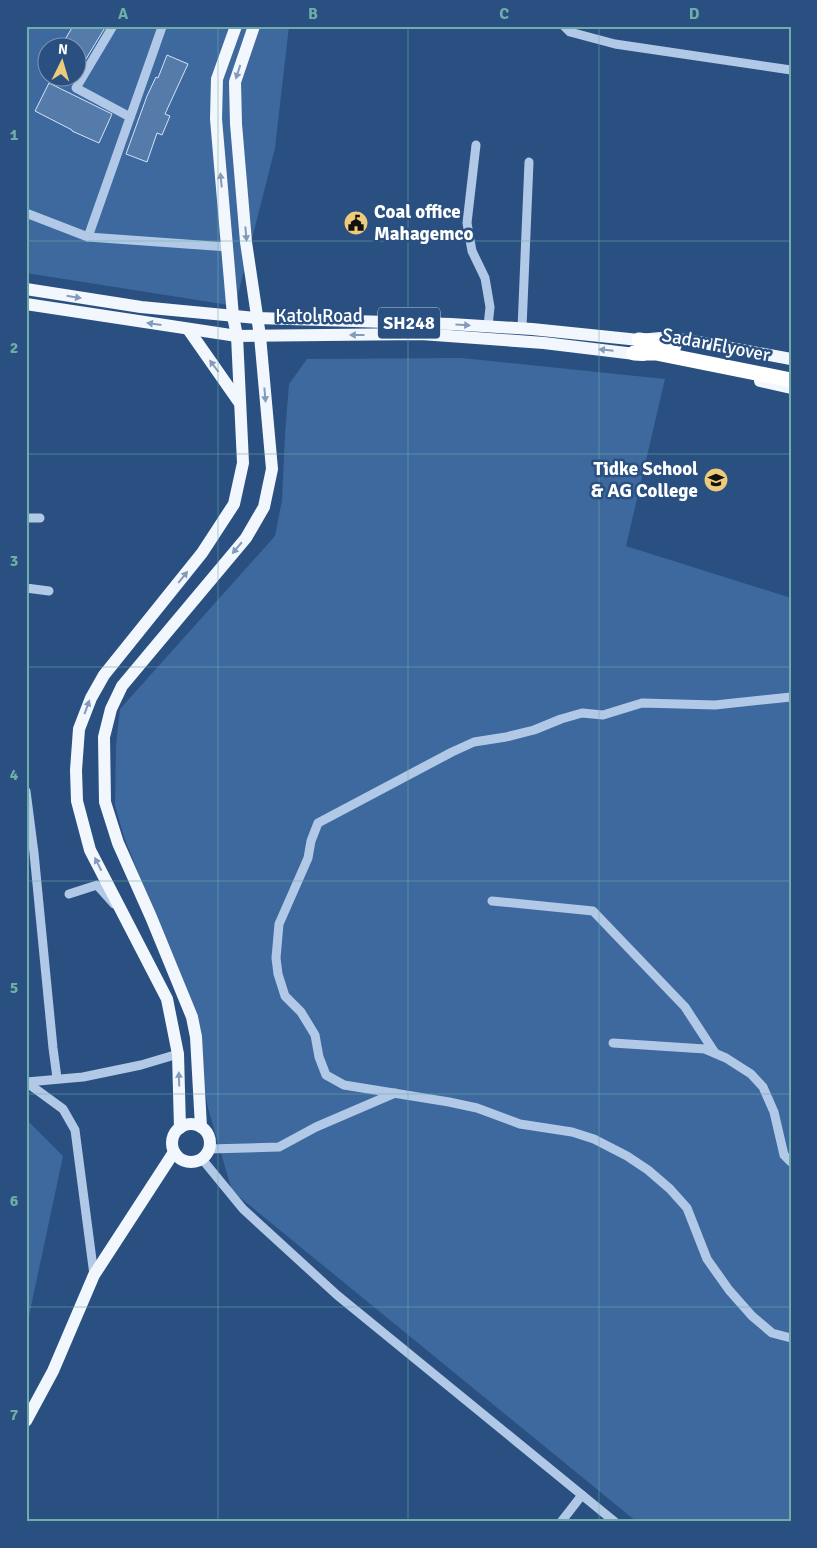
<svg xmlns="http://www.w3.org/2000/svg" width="817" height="1548" font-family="Signika,sans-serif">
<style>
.green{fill:#3d699e;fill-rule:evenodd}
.building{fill:#557bab;stroke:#d4e3f5}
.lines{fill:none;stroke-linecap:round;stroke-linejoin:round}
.minor{stroke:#b1c9e6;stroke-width:9}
.major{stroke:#f2f6fd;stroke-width:12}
.highway{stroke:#fff;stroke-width:15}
.oneway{fill:#839bb9}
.grid{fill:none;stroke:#6fada8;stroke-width:1;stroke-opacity:0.55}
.labels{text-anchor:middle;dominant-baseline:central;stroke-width:5;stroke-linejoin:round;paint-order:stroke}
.shield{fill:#295081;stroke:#bfcad9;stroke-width:1}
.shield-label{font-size:18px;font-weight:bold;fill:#fff}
.poi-label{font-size:19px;font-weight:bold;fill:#fff;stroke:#295081;text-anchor:start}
.street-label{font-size:19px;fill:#fff;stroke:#295081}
.neatline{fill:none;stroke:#6fada8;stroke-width:2}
.grid-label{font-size:16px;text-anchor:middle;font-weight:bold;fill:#6fada8}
</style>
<rect width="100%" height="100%" fill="#295081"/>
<g class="green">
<path d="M26 26H289L275 148 235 306 26 273ZM48 48H78V78H48Z"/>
<polygon points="462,358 665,379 626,546 791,598 791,1522 637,1522 232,1191 208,1108 187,995 124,837 115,805 116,745 120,709 275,536 282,500 285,434 289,384 307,359"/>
<polygon points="26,1119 63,1156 26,1330"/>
</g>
<g class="building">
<polygon points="73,26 106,26 78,72 78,48 60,48"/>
<polygon points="167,55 188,64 165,114 170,116 162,135 157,133 147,162 126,154 147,96 156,77 158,78"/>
<polygon points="49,83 112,114 99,143 72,131 72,130 35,111"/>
</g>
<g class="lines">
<g class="minor">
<polyline points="113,26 76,88 130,117"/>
<polyline points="564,26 570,32 615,44 791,70"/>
<polyline points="476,145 467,223 472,251 485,278 490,307 488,326"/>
<polyline points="26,213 88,237 228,247"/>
<polyline points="88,237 162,27 160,26"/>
<polyline points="522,328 529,162"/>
<polyline points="26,518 40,518"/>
<polyline points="26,588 49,591"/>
<polyline points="791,697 715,705 642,703 603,715 582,713 561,719 534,730 506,737 474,742 452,752 318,823 311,841 308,858 279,924 276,958 278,974 285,996 301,1012 315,1035 319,1057 326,1075 344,1085 449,1102 477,1108 520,1124 572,1132 594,1139 627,1156 648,1170 670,1189 687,1208 707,1259 729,1290 752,1316 772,1333 791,1338"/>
<polyline points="26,791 34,853 53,1048 57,1078"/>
<polyline points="69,894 97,885 114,904"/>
<polyline points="492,901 593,911 685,1007 715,1053"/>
<polyline points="613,1043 705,1049 726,1058 751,1074 763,1087 774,1112 784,1155 791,1162"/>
<polyline points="26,1082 63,1109 75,1130 94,1275"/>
<polyline points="27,1082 83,1077 141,1065 178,1054"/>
<polyline points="209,1149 279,1147 316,1127 395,1093"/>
<polyline points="202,1159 243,1209 337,1295 615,1522"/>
<polyline points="561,1522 582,1495"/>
</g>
<g class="major">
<polyline points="26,289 141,307 257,318 451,324 532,329 639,340 661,338 687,340 791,359"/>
<polyline points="26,304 237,336 421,334 544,343 643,355"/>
<polyline points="188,329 239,402"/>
<polyline points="760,381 791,388"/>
<circle cx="191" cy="1143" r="19"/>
<polyline points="201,1127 196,1037 192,1017 151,917 118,843 105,802 104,737 111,709 122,686 246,538 264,507 272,469 260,336 246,242 236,124 235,82 254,26"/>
<polyline points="180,1128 178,1054 167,999 90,850 77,801 76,770 79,729 91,698 104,675 202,553 234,504 243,463 237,336 233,316 216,119 217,79 236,26"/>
<polyline points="26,1421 53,1371 94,1275 174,1152"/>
</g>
<g class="highway">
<polyline points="639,340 674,346"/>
<polyline points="634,353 656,353 791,380"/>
</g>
</g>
<defs><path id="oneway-solid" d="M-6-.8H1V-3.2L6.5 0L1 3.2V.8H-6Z" transform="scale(1.25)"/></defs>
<g class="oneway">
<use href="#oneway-solid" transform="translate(238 72) rotate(108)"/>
<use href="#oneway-solid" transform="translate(221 180) rotate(-96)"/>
<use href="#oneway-solid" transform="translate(246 234) rotate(85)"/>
<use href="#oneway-solid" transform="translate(74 297) rotate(9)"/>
<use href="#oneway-solid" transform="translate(154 324) rotate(-172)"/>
<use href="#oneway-solid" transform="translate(463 325) rotate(3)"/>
<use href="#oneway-solid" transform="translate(357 335) rotate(180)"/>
<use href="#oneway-solid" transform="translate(606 350) rotate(-174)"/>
<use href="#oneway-solid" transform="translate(214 366) rotate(-127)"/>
<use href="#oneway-solid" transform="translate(265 395) rotate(85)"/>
<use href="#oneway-solid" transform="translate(237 548) rotate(130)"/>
<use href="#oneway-solid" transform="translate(183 577) rotate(-51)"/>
<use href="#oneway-solid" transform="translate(87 707) rotate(-70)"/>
<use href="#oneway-solid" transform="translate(98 864) rotate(-117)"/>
<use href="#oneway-solid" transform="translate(179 1079) rotate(-92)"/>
</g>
<path class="grid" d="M218 26V1522M408 26V1522M599 26V1522M26 241H791M26 454H791M26 667H791M26 881H791M26 1094H791M26 1307H791"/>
<defs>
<symbol id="civic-disc" viewBox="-11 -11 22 22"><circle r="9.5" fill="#edcb78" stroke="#295081"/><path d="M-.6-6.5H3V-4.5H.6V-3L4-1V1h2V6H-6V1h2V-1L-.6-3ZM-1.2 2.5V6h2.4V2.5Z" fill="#111"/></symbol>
<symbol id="school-disc" viewBox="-11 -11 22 22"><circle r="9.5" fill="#edcb78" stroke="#295081"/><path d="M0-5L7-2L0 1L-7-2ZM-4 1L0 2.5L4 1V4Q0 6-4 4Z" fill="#111"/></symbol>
</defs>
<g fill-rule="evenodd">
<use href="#civic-disc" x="342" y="209" width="28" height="28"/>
<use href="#school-disc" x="702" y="466" width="28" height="28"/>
</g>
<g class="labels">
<rect class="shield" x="378" y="307.5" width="62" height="31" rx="4"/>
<g class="shield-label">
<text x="409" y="323">SH248</text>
</g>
<g class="poi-label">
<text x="374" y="212">Coal office<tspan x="374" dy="22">Mahagemco</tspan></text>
<text x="698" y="469" text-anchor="end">Tidke School<tspan x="698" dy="22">&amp; AG College</tspan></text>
</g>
<g class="street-label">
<text x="319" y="316">Katol Road</text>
<text transform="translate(716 345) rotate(11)">Sadar Flyover</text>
</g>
</g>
<rect width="817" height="1548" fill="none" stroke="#295081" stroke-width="55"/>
<g transform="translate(62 62) rotate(5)"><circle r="24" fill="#295081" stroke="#7f96b3"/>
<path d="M0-4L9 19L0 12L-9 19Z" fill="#edcb78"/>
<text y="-8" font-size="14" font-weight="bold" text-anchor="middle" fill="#ffffff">N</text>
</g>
<rect x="28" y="28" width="762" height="1492" class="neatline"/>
<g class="grid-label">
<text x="123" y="19">A</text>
<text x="313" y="19">B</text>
<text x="504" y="19">C</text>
<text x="694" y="19">D</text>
<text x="14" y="140">1</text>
<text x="14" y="353">2</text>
<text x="14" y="566">3</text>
<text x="14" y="780">4</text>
<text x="14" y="993">5</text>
<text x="14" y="1206">6</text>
<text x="14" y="1420">7</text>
</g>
</svg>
